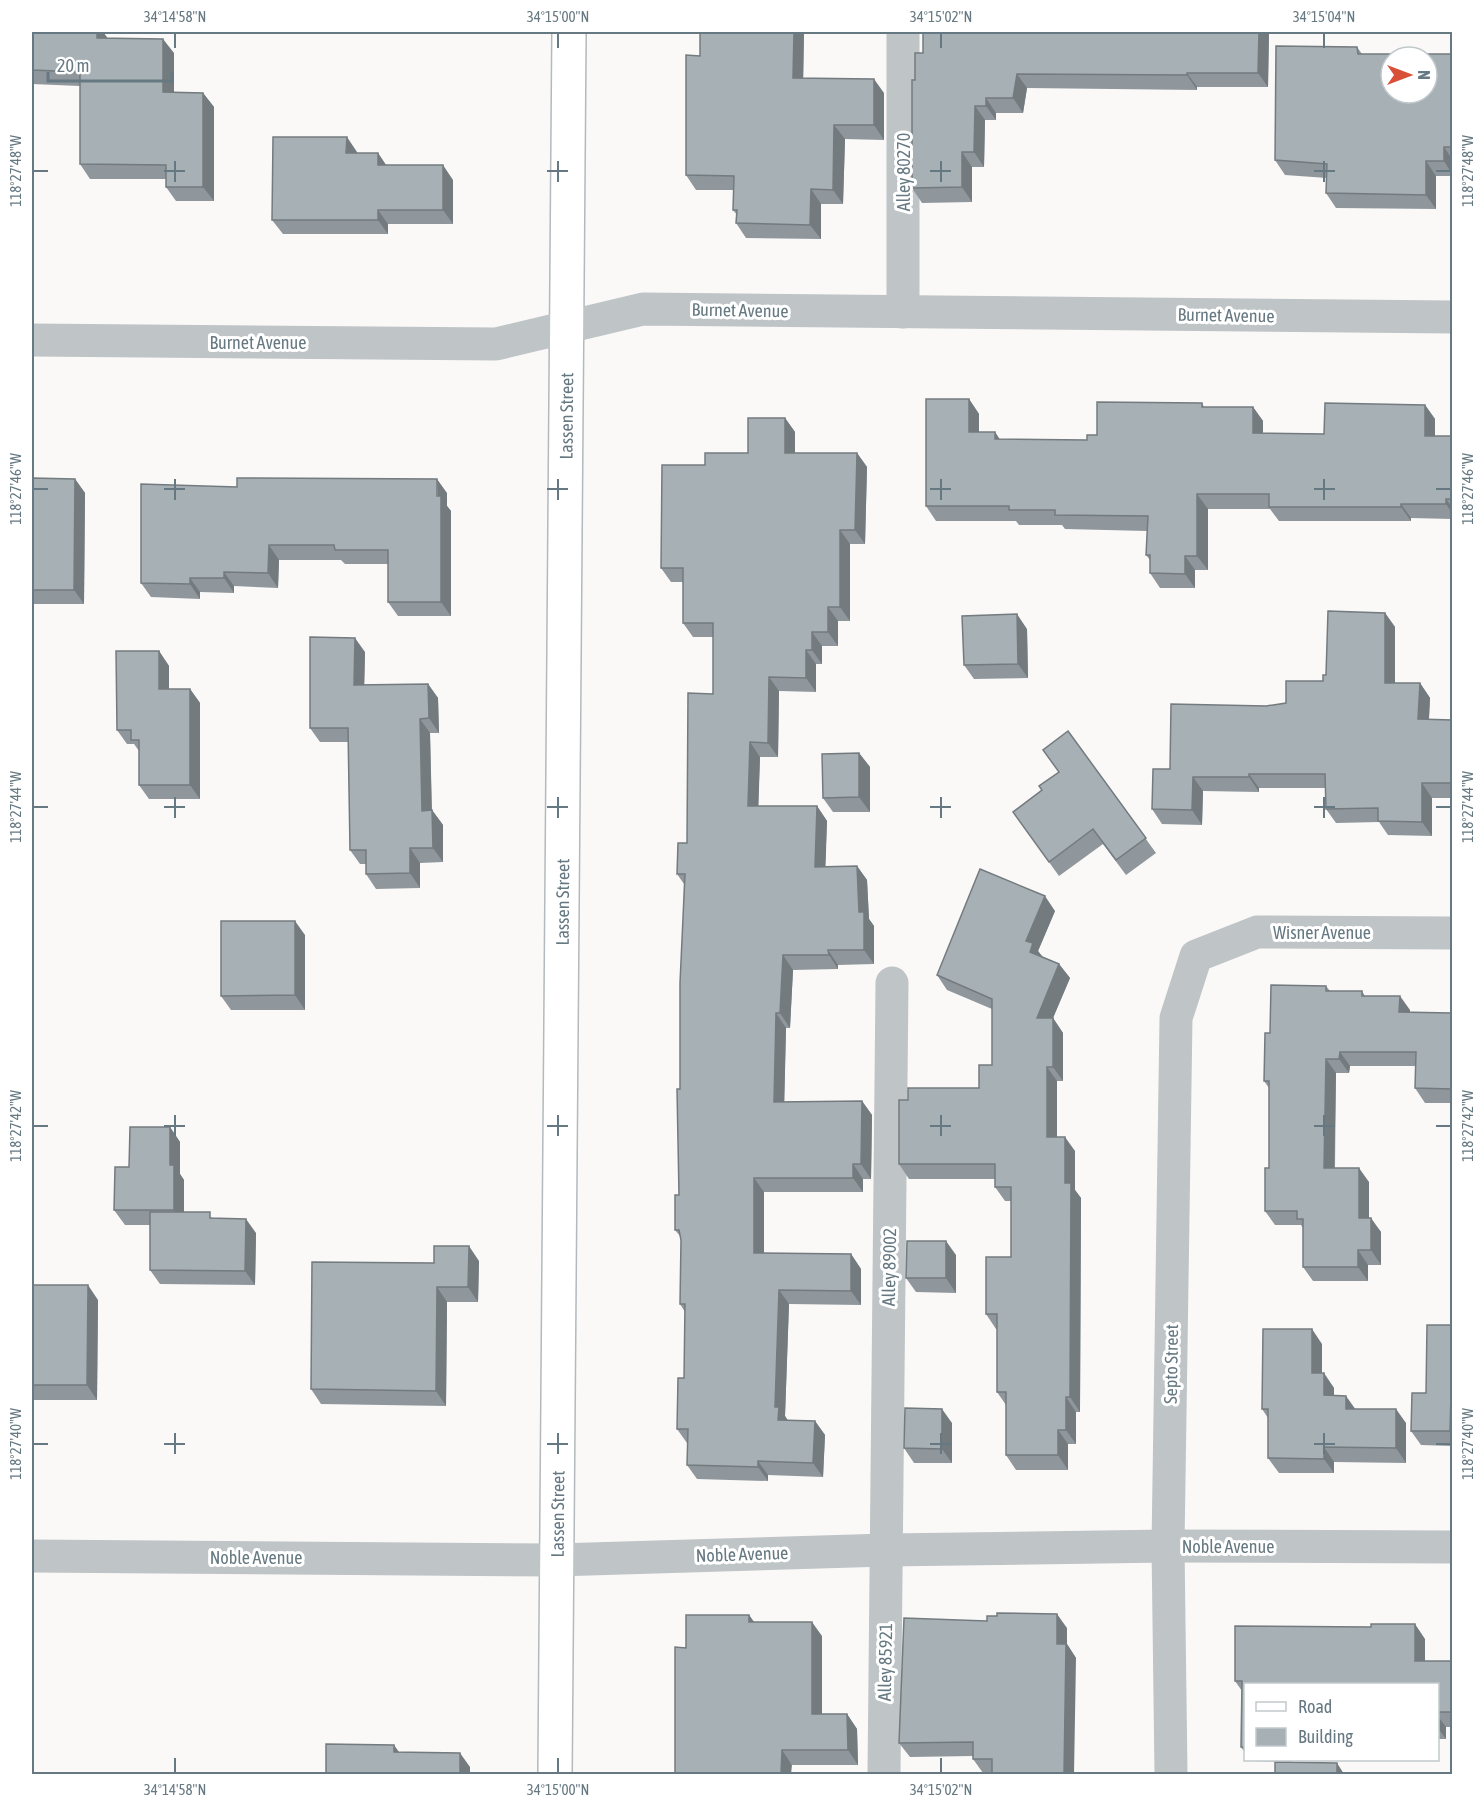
<svg xmlns="http://www.w3.org/2000/svg" width="1484" height="1806" font-family="'Asap Condensed',sans-serif">
<style>
.lines{fill:none;stroke-linecap:round;stroke-linejoin:round}
.major-casing{stroke:#b3b9bc;stroke-width:36}
.minor{stroke:#bfc4c7;stroke-width:33}
.major{stroke:#fff;stroke-width:33}
.wall{fill:#8f979c}
.shaded-wall{fill:#747b7f}
.building{fill:#a6b0b5;stroke:#747b7f;stroke-width:1.5;fill-rule:evenodd}
.ticks{fill:none;stroke:#667881;stroke-width:2}
.labels{text-anchor:middle;dominant-baseline:central;stroke-width:6;stroke-linejoin:round;paint-order:stroke}
.street-label{font-size:18px;fill:#667881;stroke:#fff}
.neatline{fill:none;stroke:#667881;stroke-width:2}
.ticks-label{font-size:15px;text-anchor:middle;fill:#667881}
</style>
<rect width="100%" height="100%" fill="#faf9f8"/>
<g class="lines">
<defs>
<g id="major">
<path id="s1" d="M555 1774 569 32"/>
</g>
</defs>
<use href="#major" class="major-casing"/>
<g class="minor">
<polyline points="903,312 903,32"/>
<polyline points="32,340 496,344 643,309 1452,317"/>
<polyline points="32,1556 556,1560 886,1550 1168,1546 1452,1547"/>
<polyline points="884,1774 892,983"/>
<polyline points="1171,1774 1168,1546 1176,1018 1196,956 1257,932 1452,933"/>
</g>
<use href="#major" class="major"/>
</g>
<g class="wall">
<polygon points="32,32 107,37 107,38 174,53 174,92 203,93 214,107 214,201 176,201 166,187 166,179 90,179 80,164 80,86 32,84"/>
<polygon points="804,32 803,78 884,93 884,140 845,139 843,204 821,204 821,239 746,238 736,223 737,215 733,210 734,190 696,190 686,175 700,56"/>
<polygon points="923,32 1269,32 1268,87 1197,87 1197,90 1027,88 1023,113 996,113 996,120 985,120 984,167 972,167 972,202 922,203 912,188 915,80 923,53"/>
<polygon points="1357,47 1362,54 1452,54 1452,176 1436,176 1436,209 1336,208 1326,193 1327,178 1285,175 1275,160"/>
<polygon points="357,152 357,153 378,153 386,165 453,180 453,224 388,224 388,234 283,234 272,220"/>
<polygon points="969,399 979,414 979,432 995,432 999,439 1087,440 1097,435 1202,403 1204,407 1253,407 1263,421 1263,433 1324,434 1425,405 1435,419 1435,436 1452,436 1452,519 1411,518 1411,521 1279,521 1270,509 1208,509 1208,570 1195,570 1195,588 1160,588 1150,573 1150,560 1146,555 1147,531 1065,529 1062,525 1019,525 1016,521 936,521 926,506"/>
<polygon points="785,418 795,432 795,453 857,453 867,467 865,544 850,544 850,621 838,621 838,646 822,646 822,664 816,664 816,692 779,691 778,757 760,757 758,806 817,806 827,821 825,867 857,866 867,880 869,919 874,926 874,964 838,965 838,969 793,970 790,1028 786,1028 784,1102 862,1101 872,1115 871,1179 863,1179 863,1192 764,1192 764,1253 851,1254 861,1269 861,1305 789,1304 785,1416 788,1421 815,1421 825,1435 823,1477 768,1475 768,1481 697,1479 687,1465 688,1443 687,1443 677,1429 684,1378 685,1312 680,1304 681,1240 680,1236 675,1230 679,1195 684,884 677,874 687,843 713,694 713,637 693,637 683,623 683,582 671,582 661,568 705,465 748,453"/>
<polygon points="32,478 75,479 85,493 84,604 32,604"/>
<polygon points="447,493 447,506 451,511 451,616 398,616 388,602 388,564 345,564 341,560 279,560 278,588 234,586 234,593 200,592 200,599 151,597 141,583"/>
<polygon points="1385,613 1395,627 1395,683 1420,683 1430,698 1429,720 1452,720 1452,798 1432,798 1432,836 1388,835 1379,822 1336,823 1326,809 1325,788 1259,788 1259,792 1203,791 1202,825 1162,824 1152,809 1170,769 1266,706 1286,703 1323,681 1326,675"/>
<polygon points="1027,629 1028,678 974,679 964,665"/>
<polygon points="159,651 169,666 169,689 190,689 200,703 200,799 149,799 139,785 139,751 134,744 127,744 117,730"/>
<polygon points="365,652 364,685 428,684 438,698 439,733 430,733 432,810 443,825 443,862 420,863 420,888 376,889 366,874 366,864 360,864 350,850 348,742 320,742 310,728"/>
<polygon points="1068,731 1156,853 1126,875 1103,844 1059,876 1023,826 1042,791 1039,786 1059,772"/>
<polygon points="859,753 870,767 870,812 833,812 823,798"/>
<polygon points="1055,911 1038,951 1043,957 1059,964 1070,978 1053,1018 1063,1033 1063,1081 1057,1081 1057,1137 1075,1151 1075,1190 1081,1198 1080,1412 1076,1412 1076,1444 1068,1444 1068,1470 1016,1470 1006,1455 1006,1405 997,1392 997,1329 996,1329 986,1314 1011,1257 1011,1201 1005,1201 995,1187 995,1179 909,1179 899,1164 979,1088 992,1065 992,1009 947,990 937,975"/>
<polygon points="305,935 305,1010 231,1010 221,996"/>
<polygon points="1326,986 1330,991 1362,991 1365,996 1410,1010 1410,1012 1452,1015 1452,1103 1425,1103 1415,1088 1416,1066 1350,1066 1349,1073 1336,1073 1335,1168 1369,1182 1369,1218 1381,1232 1381,1265 1368,1265 1368,1281 1313,1281 1303,1267 1303,1228 1301,1225 1275,1225 1265,1211 1269,1168 1269,1088 1264,1081 1270,1033"/>
<polygon points="170,1127 180,1142 180,1174 184,1180 184,1212 214,1218 256,1233 255,1285 160,1284 150,1270 150,1225 125,1225 114,1210 129,1167"/>
<polygon points="956,1255 956,1293 916,1292 906,1278"/>
<polygon points="479,1261 478,1302 447,1302 446,1406 321,1404 311,1389 434,1263"/>
<polygon points="32,1285 98,1300 97,1400 32,1400"/>
<polygon points="1452,1325 1452,1446 1421,1445 1411,1431"/>
<polygon points="1322,1344 1322,1373 1334,1388 1334,1395 1355,1409 1406,1423 1406,1463 1334,1462 1334,1473 1279,1473 1268,1458 1268,1418 1262,1409"/>
<polygon points="952,1423 952,1463 914,1463 904,1448"/>
<polygon points="749,1615 754,1622 822,1636 822,1714 847,1714 857,1729 858,1765 792,1765 686,1648"/>
<polygon points="1067,1628 1067,1644 1076,1658 992,1773 983,1773 973,1759 973,1756 910,1757 899,1743"/>
<polygon points="1425,1639 1425,1661 1452,1661 1452,1727 1446,1727 1446,1739 1437,1739 1437,1684 1245,1684 1245,1753 1241,1747 1242,1691 1235,1681"/>
<polygon points="1250,1760 1292,1760 1292,1762 1251,1761"/>
</g>
<g class="shaded-wall">
<polygon points="97,32 103,32 107,37 107,52 97,38"/>
<polygon points="794,32 804,32 803,92 793,78"/>
<polygon points="1259,32 1269,32 1268,87 1258,73"/>
<polygon points="163,39 174,53 174,106 163,92"/>
<polygon points="1187,73 1197,87 1197,90 1187,75"/>
<polygon points="1017,74 1027,88 1023,113 1013,98"/>
<polygon points="874,79 884,93 884,140 874,125"/>
<polygon points="203,93 214,107 214,201 203,187"/>
<polygon points="986,98 996,113 996,120 986,106"/>
<polygon points="975,106 985,120 984,167 974,152"/>
<polygon points="834,125 845,139 843,204 833,190"/>
<polygon points="347,137 357,152 356,168 346,153"/>
<polygon points="1444,147 1452,159 1452,174 1444,161"/>
<polygon points="962,152 972,167 972,202 962,187"/>
<polygon points="378,153 388,168 378,165"/>
<polygon points="1426,161 1436,176 1436,209 1426,195"/>
<polygon points="443,165 453,180 453,224 443,210"/>
<polygon points="811,189 821,204 821,239 810,225"/>
<polygon points="378,210 388,224 388,234 378,220"/>
<polygon points="969,399 979,414 979,447 969,432"/>
<polygon points="1425,405 1435,419 1435,450 1425,436"/>
<polygon points="1253,407 1263,421 1263,448 1253,433"/>
<polygon points="785,418 795,432 795,467 785,453"/>
<polygon points="995,432 1005,447 995,439"/>
<polygon points="857,453 867,467 865,544 855,530"/>
<polygon points="75,479 85,493 84,604 74,590"/>
<polygon points="437,479 447,493 447,506 451,511 451,616 441,602"/>
<polygon points="1197,494 1208,509 1208,570 1197,556"/>
<polygon points="1446,499 1452,507 1452,513 1446,504"/>
<polygon points="1401,504 1411,518 1411,521 1401,507"/>
<polygon points="840,530 850,544 850,621 840,607"/>
<polygon points="269,545 279,560 278,588 268,573"/>
<polygon points="1185,556 1195,570 1195,588 1185,574"/>
<polygon points="224,572 234,586 234,593 224,578"/>
<polygon points="190,578 200,592 200,599 190,584"/>
<polygon points="828,607 838,621 838,646 828,632"/>
<polygon points="1385,613 1395,627 1395,697 1385,683"/>
<polygon points="1017,614 1027,629 1028,678 1018,664"/>
<polygon points="812,632 822,646 822,664 812,650"/>
<polygon points="355,638 365,652 364,699 354,685"/>
<polygon points="806,650 816,664 816,692 806,678"/>
<polygon points="159,651 169,666 169,703 159,689"/>
<polygon points="769,677 779,691 778,757 768,743"/>
<polygon points="1420,683 1430,698 1428,734 1418,719"/>
<polygon points="428,684 438,698 439,733 429,718"/>
<polygon points="190,689 200,703 200,799 190,785"/>
<polygon points="420,719 430,733 432,825 422,811"/>
<polygon points="750,742 760,757 758,820 748,806"/>
<polygon points="859,753 870,767 870,812 859,797"/>
<polygon points="1249,774 1259,788 1259,792 1249,777"/>
<polygon points="1193,777 1203,791 1202,825 1192,810"/>
<polygon points="1422,783 1432,798 1432,836 1422,822"/>
<polygon points="817,806 827,821 825,882 815,867"/>
<polygon points="432,810 443,825 443,862 433,848"/>
<polygon points="410,848 420,863 420,888 410,873"/>
<polygon points="857,866 867,880 869,919 874,926 874,964 864,950 859,912"/>
<polygon points="1045,896 1055,911 1038,951 1043,958 1030,952 1026,941"/>
<polygon points="295,921 305,935 305,1010 295,995"/>
<polygon points="828,950 838,965 838,969 829,955"/>
<polygon points="783,955 793,970 790,1028 780,1013"/>
<polygon points="1059,964 1070,978 1047,1032 1037,1018"/>
<polygon points="1400,996 1410,1010 1409,1027 1399,1012"/>
<polygon points="776,1013 786,1028 784,1116 774,1102"/>
<polygon points="1053,1018 1063,1033 1063,1081 1053,1067"/>
<polygon points="1340,1052 1350,1066 1349,1073 1339,1059"/>
<polygon points="1326,1059 1336,1073 1334,1182 1324,1168"/>
<polygon points="1047,1067 1057,1081 1057,1151 1047,1137"/>
<polygon points="862,1101 872,1115 871,1179 861,1164"/>
<polygon points="170,1127 180,1142 180,1174 184,1180 184,1225 174,1210 170,1165"/>
<polygon points="1065,1137 1075,1151 1075,1190 1081,1198 1080,1412 1070,1397 1065,1183"/>
<polygon points="853,1164 863,1179 863,1192 853,1178"/>
<polygon points="1359,1168 1369,1182 1369,1232 1359,1218"/>
<polygon points="754,1178 764,1192 764,1267 754,1253"/>
<polygon points="1371,1218 1381,1232 1381,1265 1371,1250"/>
<polygon points="246,1219 256,1233 255,1285 245,1271"/>
<polygon points="946,1241 956,1255 956,1293 946,1278"/>
<polygon points="469,1246 479,1261 478,1302 468,1287"/>
<polygon points="1358,1250 1368,1265 1368,1281 1358,1267"/>
<polygon points="851,1254 861,1269 861,1305 851,1291"/>
<polygon points="88,1285 98,1300 97,1400 87,1385"/>
<polygon points="437,1287 447,1302 446,1406 436,1391"/>
<polygon points="779,1290 789,1304 785,1416 789,1422 778,1420 775,1407"/>
<polygon points="1312,1329 1322,1344 1322,1387 1312,1373"/>
<polygon points="1324,1373 1334,1388 1334,1410 1324,1395"/>
<polygon points="1451,1395 1452,1397 1452,1435 1450,1431"/>
<polygon points="1346,1396 1356,1410 1346,1409"/>
<polygon points="1066,1397 1076,1412 1076,1444 1066,1430"/>
<polygon points="942,1409 952,1423 952,1463 942,1449"/>
<polygon points="1396,1409 1406,1423 1406,1463 1396,1448"/>
<polygon points="815,1421 825,1435 823,1477 813,1463"/>
<polygon points="1058,1430 1068,1444 1068,1470 1058,1455"/>
<polygon points="1324,1447 1334,1462 1334,1473 1324,1459"/>
<polygon points="758,1461 768,1475 768,1481 758,1467"/>
<polygon points="1057,1614 1067,1628 1067,1644 1076,1658 1074,1774 1064,1774 1057,1644"/>
<polygon points="749,1615 759,1629 749,1622"/>
<polygon points="812,1622 822,1636 822,1729 812,1714"/>
<polygon points="1415,1624 1425,1639 1425,1676 1415,1661"/>
<polygon points="847,1714 857,1729 858,1765 848,1750"/>
<polygon points="1437,1715 1446,1727 1446,1739 1437,1727"/>
<polygon points="394,1745 404,1759 394,1752"/>
<polygon points="782,1750 792,1765 791,1774 781,1774"/>
<polygon points="460,1753 470,1767 470,1774 460,1774"/>
<polygon points="1337,1763 1344,1774 1337,1774"/>
</g>
<g class="building">
<polygon points="32,32 97,32 97,38 163,39 163,92 203,93 203,187 166,187 166,165 80,164 80,72 32,70"/>
<polygon points="700,32 794,32 793,78 874,79 874,125 834,125 833,190 811,189 810,225 736,223 737,210 733,210 734,176 686,175 686,55 700,56"/>
<polygon points="923,32 1259,32 1258,73 1187,73 1187,75 1017,74 1013,98 986,98 986,106 975,106 974,152 962,152 962,187 912,188 912,80 915,80 915,53 923,53"/>
<path d="M1276 46 1357 47 1358 54H1452V147H1444V161H1426V195L1326 193 1327 164 1275 160ZM1391 57H1427V93H1391Z"/>
<polygon points="273,137 347,137 346,153 378,153 378,165 443,165 443,210 378,210 378,220 272,220"/>
<polygon points="926,399 969,399 969,432 995,432 995,439 1087,440 1087,435 1097,435 1097,402 1202,403 1202,407 1253,407 1253,433 1324,434 1325,403 1425,405 1425,436 1452,436 1452,499 1446,499 1446,504 1401,504 1401,507 1269,507 1269,494 1197,494 1197,556 1185,556 1185,574 1150,573 1150,555 1146,555 1148,516 1055,515 1055,510 1009,510 1009,506 926,506"/>
<polygon points="748,418 785,418 785,453 857,453 855,530 840,530 840,607 828,607 828,632 812,632 812,650 806,650 806,678 769,677 768,743 750,742 748,806 817,806 815,867 857,866 859,912 864,912 864,950 828,950 829,955 783,955 780,1013 776,1013 774,1102 862,1101 861,1164 853,1164 853,1178 754,1178 754,1253 851,1254 851,1291 779,1290 775,1407 779,1407 778,1420 815,1421 813,1463 758,1461 758,1467 687,1465 688,1429 677,1429 678,1378 684,1378 685,1304 680,1304 681,1240 679,1230 675,1230 675,1195 679,1195 677,1089 680,1089 680,983 685,874 677,874 678,843 687,843 688,693 713,694 713,623 683,623 683,568 661,568 662,465 705,465 705,453 748,453"/>
<polygon points="32,478 75,479 74,590 32,590"/>
<polygon points="237,478 437,479 437,496 441,496 441,602 388,602 388,550 335,550 334,545 269,545 268,573 224,572 224,578 190,578 190,584 141,583 141,484 237,487"/>
<polygon points="1328,611 1385,613 1385,683 1420,683 1418,719 1452,720 1452,783 1422,783 1422,822 1378,821 1378,808 1326,809 1325,774 1249,774 1249,777 1193,777 1192,810 1152,809 1153,769 1170,769 1171,704 1266,706 1286,703 1286,681 1323,681 1323,675 1326,675"/>
<polygon points="1017,614 1018,664 964,665 962,616"/>
<polygon points="310,637 355,638 354,685 428,684 429,718 420,719 422,811 432,810 433,848 410,848 410,873 366,874 366,850 350,850 348,728 310,728"/>
<polygon points="116,651 159,651 159,689 190,689 190,785 139,785 139,740 131,740 131,730 117,730"/>
<polygon points="1068,731 1146,838 1116,860 1093,829 1049,862 1013,812 1042,790 1039,786 1059,772 1043,750"/>
<polygon points="859,753 859,797 823,798 822,754"/>
<polygon points="980,869 1045,896 1026,941 1033,943 1030,952 1059,964 1037,1018 1053,1018 1053,1067 1047,1067 1047,1137 1065,1137 1065,1183 1071,1183 1070,1397 1066,1397 1066,1430 1058,1430 1058,1455 1006,1455 1006,1392 997,1392 997,1314 986,1314 986,1257 1011,1257 1011,1187 995,1187 995,1164 899,1164 899,1100 908,1100 908,1088 979,1088 979,1065 992,1065 992,999 937,975"/>
<polygon points="221,921 295,921 295,995 221,996"/>
<polygon points="1271,985 1326,986 1326,991 1362,991 1362,996 1400,996 1399,1012 1451,1013 1451,1018 1452,1018 1452,1089 1415,1088 1416,1052 1340,1052 1339,1059 1326,1059 1324,1168 1359,1168 1359,1218 1371,1218 1371,1250 1358,1250 1358,1267 1303,1267 1303,1219 1297,1219 1297,1211 1265,1211 1265,1168 1269,1168 1269,1081 1264,1081 1265,1033 1270,1033"/>
<polygon points="130,1127 170,1127 170,1165 174,1165 174,1210 114,1210 115,1167 129,1167"/>
<polygon points="150,1212 210,1212 210,1218 246,1219 245,1271 150,1270"/>
<polygon points="907,1241 946,1241 946,1278 906,1278"/>
<polygon points="434,1246 469,1246 468,1287 437,1287 436,1391 311,1389 312,1262 434,1263"/>
<polygon points="32,1285 88,1285 87,1385 32,1385"/>
<polygon points="1427,1325 1452,1325 1452,1395 1451,1395 1450,1431 1411,1431 1412,1393 1426,1393"/>
<polygon points="1263,1329 1312,1329 1312,1373 1324,1373 1324,1395 1346,1396 1346,1409 1396,1409 1396,1448 1324,1447 1324,1459 1268,1458 1268,1409 1262,1409"/>
<polygon points="905,1408 942,1409 942,1449 904,1448"/>
<polygon points="997,1613 1057,1614 1057,1644 1066,1644 1064,1774 992,1774 992,1759 973,1759 973,1742 899,1743 904,1618 987,1621 987,1616 997,1616"/>
<polygon points="686,1615 749,1615 749,1622 812,1622 812,1714 847,1714 848,1750 782,1750 781,1774 675,1774 675,1647 686,1648"/>
<polygon points="1371,1624 1415,1624 1415,1661 1452,1661 1452,1712 1437,1712 1437,1684 1245,1684 1245,1747 1241,1747 1242,1681 1235,1681 1235,1626 1371,1627"/>
<polygon points="326,1744 394,1745 394,1752 460,1753 460,1774 326,1774"/>
<polygon points="1275,1762 1337,1763 1337,1774 1275,1774"/>
</g>
<path class="ticks" d="M175 33V48M558 33V48M941 33V48M1324 33V48M175 161V182M558 161V182M941 161V182M1324 161V182M33 171H48M164 171H185M547 171H568M930 171H951M1314 171H1335M1436 171H1451M175 479V500M558 479V500M941 479V500M1324 479V500M33 489H48M164 489H185M547 489H568M930 489H951M1314 489H1335M1436 489H1451M175 797V818M558 797V818M941 797V818M1324 797V818M33 807H48M164 807H185M547 807H568M930 807H951M1314 807H1335M1436 807H1451M175 1115V1136M558 1115V1136M941 1115V1136M1324 1115V1136M33 1126H48M164 1126H185M547 1126H568M930 1126H951M1314 1126H1335M1436 1126H1451M175 1433V1454M558 1433V1454M941 1433V1454M1324 1433V1454M33 1444H48M164 1444H185M547 1444H568M930 1444H951M1314 1444H1335M1436 1444H1451M175 1758V1773M558 1758V1773M941 1758V1773"/>
<g class="labels">
<g class="street-label">
<text transform="translate(903 172) rotate(-90)">Alley 80270</text>
<text transform="translate(740 310) rotate(1)">Burnet Avenue</text>
<text transform="translate(1226 315) rotate(1)">Burnet Avenue</text>
<text x="258" y="342">Burnet Avenue</text>
<text stroke="none"><textPath href="#s1" startOffset="1358">Lassen Street</textPath></text>
<text stroke="none"><textPath href="#s1" startOffset="872">Lassen Street</textPath></text>
<text x="1322" y="932">Wisner Avenue</text>
<text transform="translate(889 1267) rotate(-89)">Alley 89002</text>
<text transform="translate(1171 1364) rotate(-89)">Septo Street</text>
<text stroke="none"><textPath href="#s1" startOffset="260">Lassen Street</textPath></text>
<text x="1228" y="1546">Noble Avenue</text>
<text transform="translate(742 1554) rotate(-2)">Noble Avenue</text>
<text x="256" y="1557">Noble Avenue</text>
<text transform="translate(885 1662) rotate(-89)">Alley 85921</text>
</g>
</g>
<rect width="1484" height="1806" fill="none" stroke="#ffffff" stroke-width="66"/>
<rect x="1244" y="1683" width="195" height="78" fill="#ffffff" stroke="#c2c9cd" stroke-width="1.5"/>
<rect x="1256" y="1702" width="30" height="9" fill="#ffffff" stroke="#c2c9cd" stroke-width="1.5"/>
<text x="1298" y="1713" font-size="18" fill="#667881">Road</text>
<rect x="1256" y="1728" width="30" height="18" fill="#a6b0b5" stroke="#c2c9cd" stroke-width="1.5"/>
<text x="1298" y="1743" font-size="18" fill="#667881">Building</text>
<g transform="translate(1409 75) rotate(90)"><circle r="28" fill="#ffffff" stroke="#c2c9cd" stroke-width="1.5"/>
<path d="M0-4.5L10 22L0 15L-10 22Z" fill="#d95038"/>
<text y="-9" font-size="16" font-weight="bold" text-anchor="middle" fill="#667881">N</text>
</g>
<path d="M48 72v9h124v-9" fill="none" stroke="#667881" stroke-width="3"/>
<text x="57" y="72" font-size="18" fill="#667881" stroke="#ffffff" stroke-width="4.5" paint-order="stroke">20 m</text>
<rect x="33" y="33" width="1418" height="1740" class="neatline"/>
<g class="ticks-label">
<text x="175" y="22">34°14'58"N</text>
<text x="558" y="22">34°15'00"N</text>
<text x="941" y="22">34°15'02"N</text>
<text x="1324" y="22">34°15'04"N</text>
<text transform="translate(1468 171) rotate(-90)" y="5">118°27'48"W</text>
<text transform="translate(16 171) rotate(-90)" y="5">118°27'48"W</text>
<text transform="translate(16 489) rotate(-90)" y="5">118°27'46"W</text>
<text transform="translate(1468 489) rotate(-90)" y="5">118°27'46"W</text>
<text transform="translate(16 807) rotate(-90)" y="5">118°27'44"W</text>
<text transform="translate(1468 807) rotate(-90)" y="5">118°27'44"W</text>
<text transform="translate(16 1126) rotate(-90)" y="5">118°27'42"W</text>
<text transform="translate(1468 1126) rotate(-90)" y="5">118°27'42"W</text>
<text transform="translate(16 1444) rotate(-90)" y="5">118°27'40"W</text>
<text transform="translate(1468 1444) rotate(-90)" y="5">118°27'40"W</text>
<text x="175" y="1795">34°14'58"N</text>
<text x="558" y="1795">34°15'00"N</text>
<text x="941" y="1795">34°15'02"N</text>
</g>
</svg>
